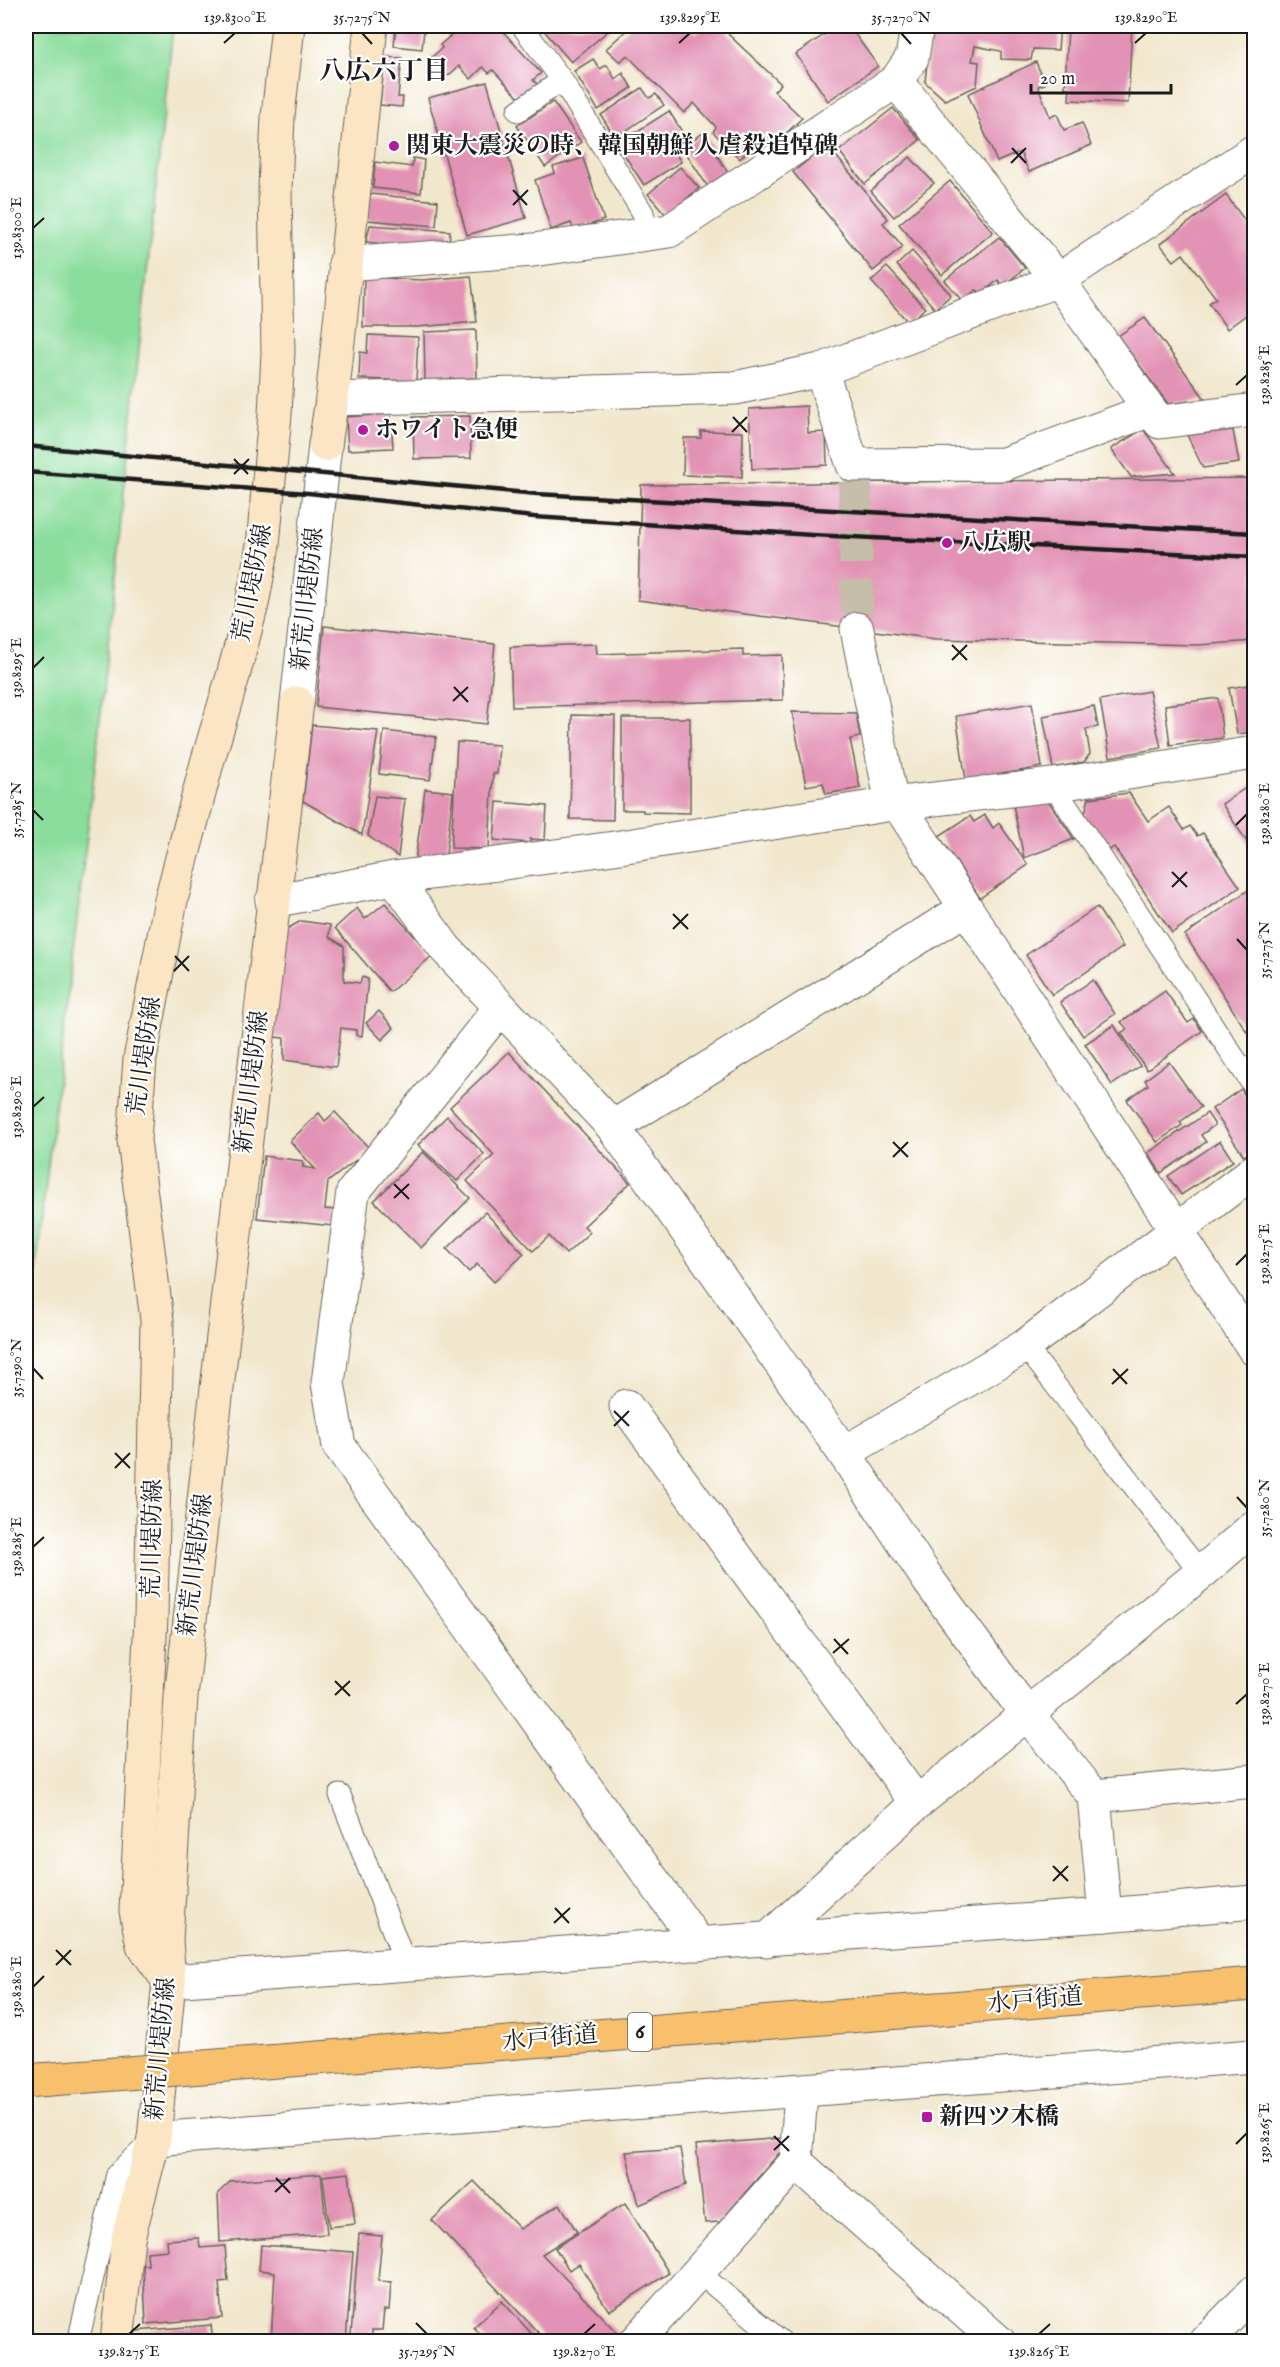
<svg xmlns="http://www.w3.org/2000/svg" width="1280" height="2367" font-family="'IM FELL English','Noto Serif JP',serif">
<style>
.green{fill:#8bdd9d;stroke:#547c5c;stroke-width:1.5}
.building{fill:#e292b4}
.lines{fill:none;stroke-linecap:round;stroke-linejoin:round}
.street-tunnel{stroke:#c6beaa;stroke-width:33;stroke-dasharray:33 16;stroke-linecap:butt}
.lane-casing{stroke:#67635a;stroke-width:23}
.street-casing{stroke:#67635a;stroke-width:35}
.secondary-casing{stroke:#67635a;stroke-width:35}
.lane{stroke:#fff;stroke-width:21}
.street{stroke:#fff;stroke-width:33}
.secondary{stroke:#fce5c4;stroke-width:33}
.rail{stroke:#1c1c1c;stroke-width:4.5}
.highway-bridge-casing{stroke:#67635a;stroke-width:35;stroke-linecap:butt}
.highway-bridge{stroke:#f8bf6c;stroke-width:33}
.ticks{fill:none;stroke:#1c1c1c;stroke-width:2}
.poi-dot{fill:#b5179e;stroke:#fff;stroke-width:2}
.labels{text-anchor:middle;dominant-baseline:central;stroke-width:4.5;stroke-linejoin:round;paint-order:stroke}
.shield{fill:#fff;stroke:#606060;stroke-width:1.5}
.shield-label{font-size:22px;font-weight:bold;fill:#1c1c1c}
.poi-label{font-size:24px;font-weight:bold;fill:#1c1c1c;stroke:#fff;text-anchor:start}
.street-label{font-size:24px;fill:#1c1c1c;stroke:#fff}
.neighbourhood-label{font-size:26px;font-weight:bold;fill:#1c1c1c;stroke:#fff}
.neatline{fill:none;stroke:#1c1c1c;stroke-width:2}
.ticks-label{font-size:15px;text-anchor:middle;fill:#1c1c1c}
</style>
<rect width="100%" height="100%" fill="#fff"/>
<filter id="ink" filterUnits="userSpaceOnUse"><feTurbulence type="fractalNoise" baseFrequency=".0167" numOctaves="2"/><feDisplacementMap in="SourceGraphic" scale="12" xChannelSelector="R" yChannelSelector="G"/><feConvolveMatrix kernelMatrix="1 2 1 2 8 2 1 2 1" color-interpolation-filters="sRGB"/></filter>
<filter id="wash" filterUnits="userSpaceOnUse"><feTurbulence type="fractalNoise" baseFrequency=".008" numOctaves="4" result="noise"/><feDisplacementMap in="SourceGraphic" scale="24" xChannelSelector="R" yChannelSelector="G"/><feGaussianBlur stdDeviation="1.35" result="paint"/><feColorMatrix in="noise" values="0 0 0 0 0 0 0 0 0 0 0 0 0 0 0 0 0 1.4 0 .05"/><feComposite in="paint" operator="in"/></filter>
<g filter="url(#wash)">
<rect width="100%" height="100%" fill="#f1e7cd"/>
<polygon class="green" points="26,26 173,26 96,758 26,1353"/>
<g id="blocks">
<g class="building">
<polygon points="396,26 433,26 432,30 424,30 422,49 394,46"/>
<polygon points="462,26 498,26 541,73 533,80 539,86 522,101 493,70 489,73 483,67 471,79 459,66 448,76 431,58 442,48 440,45"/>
<polygon points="540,26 614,26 571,62"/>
<polygon points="631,26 688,26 696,33 704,26 724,26 730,36 781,84 774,91 802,118 773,146 762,136 740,159 713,132 716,127 694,103 684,113 627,55 620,62 606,49"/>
<polygon points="837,26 849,26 878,66 828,101 796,54"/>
<polygon points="931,26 1060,26 1058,50 1033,49 1031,60 1001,59 1001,51 975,46 972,61 979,62 977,86 945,100 925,82"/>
<polygon points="1068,26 1132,26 1128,103 1069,100 1070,88 1065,88"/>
<polygon points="385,57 402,58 398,97 403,97 402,107 380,105"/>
<polygon points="593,59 600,69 607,65 615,79 623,73 632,88 598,110 574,71"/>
<polygon points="1036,62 1045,84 1038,86 1050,117 1057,114 1064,130 1082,123 1091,145 1029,172 1020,152 997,162 968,94"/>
<polygon points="487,82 526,218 467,235 428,98"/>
<polygon points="642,88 649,98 656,94 664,105 615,138 601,115"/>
<polygon points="553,102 581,142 545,167 517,126"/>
<polygon points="893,108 920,140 865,184 839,151"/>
<polygon points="669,111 684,135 670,144 681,162 644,185 617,144"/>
<polygon points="703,133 729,174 708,187 682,147"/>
<polygon points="827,145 888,219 883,223 903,247 873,271 793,172"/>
<polygon points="910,157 934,183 894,217 871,191"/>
<polygon points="413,158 424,160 421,193 373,188 375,162 412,167"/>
<polygon points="583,158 604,220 574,230 571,223 551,230 535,180 555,173 553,167"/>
<polygon points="680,167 699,188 667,216 648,194"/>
<polygon points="950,181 993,232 942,275 899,224"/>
<polygon points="370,194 438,201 436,226 367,220"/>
<polygon points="1226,195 1254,233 1254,309 1227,329 1209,303 1216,298 1183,254 1174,261 1160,244"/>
<polygon points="370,225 450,231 449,243 407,247 366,242"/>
<polygon points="999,237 1025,268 1003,286 998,280 982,293 976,290 962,301 945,280"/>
<polygon points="912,251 951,295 935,309 897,265"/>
<polygon points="887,267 925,308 909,323 871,281"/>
<polygon points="471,276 477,322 417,327 363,327 364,277 422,280"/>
<polygon points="1145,318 1205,399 1168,404 1118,336"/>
<polygon points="476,330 477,378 425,380 424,332"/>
<polygon points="368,335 418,337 416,381 359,379 360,352 367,353"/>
<polygon points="807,406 808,433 826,432 827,465 752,469 749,409"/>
<polygon points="391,414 393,448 348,450 346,417"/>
<polygon points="470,416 471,458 414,459 413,417"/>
<polygon points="1143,429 1175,473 1131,477 1111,449"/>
<polygon points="1233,430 1239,463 1203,468 1187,435"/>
<polygon points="701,431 743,432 742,477 683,475 684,438 701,438"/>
<polygon points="1254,478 1254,641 1198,645 936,639 638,600 641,485"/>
<polygon points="324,626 495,644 487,724 316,707"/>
<polygon points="596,644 597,654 743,649 743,656 782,655 783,700 512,707 510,647"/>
<polygon points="1254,684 1254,732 1237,734 1229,688"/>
<polygon points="1149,691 1161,748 1110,757 1100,700"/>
<polygon points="1218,698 1223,738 1170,745 1165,705"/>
<polygon points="1032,703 1042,767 966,780 956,716"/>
<polygon points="1094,706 1098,727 1086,729 1090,754 1084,762 1053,768 1043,716"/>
<polygon points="792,712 856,713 860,737 850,739 860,788 826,794 823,783 806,786"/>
<polygon points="572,715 615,716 613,820 570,819"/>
<polygon points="622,718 690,718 690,813 643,812 643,810 622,810"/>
<polygon points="312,725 378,731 362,835 303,801"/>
<polygon points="384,731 436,737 430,780 379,774"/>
<polygon points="457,742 499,745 497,774 493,774 489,849 451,848"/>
<polygon points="1250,785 1254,792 1253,851 1222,804"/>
<polygon points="425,789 453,792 446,855 415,861"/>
<polygon points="1129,793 1148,821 1169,807 1184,830 1190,826 1197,836 1203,833 1240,887 1172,933 1114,847 1108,851 1084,816 1089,798"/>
<polygon points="375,796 405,799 398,857 368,836"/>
<polygon points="1047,799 1074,839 1024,858 1013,805"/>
<polygon points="497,802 547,806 545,840 530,839 530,843 494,840"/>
<polygon points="985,815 993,828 999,823 1028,865 980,898 939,836 970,816 974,822"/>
<polygon points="1254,886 1254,1043 1185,935"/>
<polygon points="385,903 432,956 390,992 335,928 357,908 365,919"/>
<polygon points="1097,907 1123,947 1052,995 1026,955"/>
<polygon points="301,921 330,925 329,937 344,946 344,981 360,983 362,977 368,979 362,1036 356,1035 356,1030 341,1028 336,1067 284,1060 284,1038 273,1037 283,931"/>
<polygon points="1093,980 1115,1014 1083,1036 1060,1002"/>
<polygon points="1165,991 1188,1023 1194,1019 1202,1031 1147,1070 1121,1033 1127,1029 1121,1022"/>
<polygon points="379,1011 394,1028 382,1040 366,1023"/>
<polygon points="1114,1025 1140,1066 1112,1085 1085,1044"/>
<polygon points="509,1052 630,1183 584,1226 590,1232 566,1254 549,1236 533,1251 467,1181 494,1155 450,1107"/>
<polygon points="1169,1062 1201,1107 1180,1122 1182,1125 1157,1142 1127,1100 1148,1085 1145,1080"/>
<polygon points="1241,1089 1254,1109 1254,1149 1244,1156 1212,1109"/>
<polygon points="335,1112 370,1149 328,1182 325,1209 335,1210 333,1226 257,1218 264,1156 303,1161 303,1167 315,1169 290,1141 319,1113 325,1121"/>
<polygon points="1207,1113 1215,1125 1201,1135 1206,1142 1161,1173 1148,1153"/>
<polygon points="447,1116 484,1154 457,1181 418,1145"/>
<polygon points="1220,1141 1233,1161 1181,1195 1168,1176"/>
<polygon points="423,1152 470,1198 421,1248 374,1201"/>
<polygon points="485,1212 524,1254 494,1282 477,1264 469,1272 447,1249"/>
<polygon points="784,2138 787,2144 720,2222 705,2223 696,2145"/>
<polygon points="680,2148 686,2185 639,2205 626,2152"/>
<polygon points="349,2173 355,2224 329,2227 323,2176"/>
<polygon points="321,2174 327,2234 220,2242 218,2193 231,2181"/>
<polygon points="474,2181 520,2229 560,2204 577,2232 542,2254 619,2335 613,2342 547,2342 432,2220"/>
<polygon points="625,2203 669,2273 609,2311 579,2264 569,2270 555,2248"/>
<polygon points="359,2234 382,2236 378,2281 391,2282 389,2310 384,2310 382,2330 372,2330 372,2336 351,2335"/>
<polygon points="199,2238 200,2248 225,2246 228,2281 219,2282 222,2318 146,2324 143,2265 148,2265 147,2252 168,2250 167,2240"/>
<polygon points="261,2245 353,2252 346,2342 271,2342 275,2272 259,2270"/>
<polygon points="502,2301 539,2342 487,2342 474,2327"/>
<polygon points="211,2325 213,2342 136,2342 135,2331"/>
</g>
</g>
</g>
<g filter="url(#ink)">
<use href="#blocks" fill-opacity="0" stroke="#67635a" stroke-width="1.5"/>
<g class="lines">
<polyline class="street-tunnel" points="855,482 857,629"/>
<defs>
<g id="lane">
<polyline points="522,26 562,80 643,213 647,232"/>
<polyline points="518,111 562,80"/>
<polyline points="1053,785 1254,1087"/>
<polyline points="1025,1346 1201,1573"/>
<polyline points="340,1795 406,1965"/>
<polyline points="698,2272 782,2342"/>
<polyline points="78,2342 117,2174 151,2142"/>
</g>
<g id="street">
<polyline points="917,26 912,58 896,81 1058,280 1150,410"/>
<polyline points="345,264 533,250 669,231 896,81"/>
<polyline points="821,370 853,465 1004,464 1150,410 1160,422 1254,410"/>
<polyline points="332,399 735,388 821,370 1058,280 1254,151"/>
<polyline points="857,629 892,804"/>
<polyline points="297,703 325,445"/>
<polyline points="898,804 1254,1349"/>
<polyline points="394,878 445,948 613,1127 844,1453 929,1581 1027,1714 1094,1796 1105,1915"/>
<polyline points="272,901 394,878 614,848 892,804 1053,785 1254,753"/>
<polyline points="500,1008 353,1192 328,1383 339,1446 699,1944"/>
<polyline points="613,1127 965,909"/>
<polyline points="626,1406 917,1803"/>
<polyline points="844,1453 1025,1346 1254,1171"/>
<polyline points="1094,1796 1254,1781"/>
<polyline points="767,1940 917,1803 1201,1573 1254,1527"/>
<polyline points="169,1981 1105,1915 1254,1902"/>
<polyline points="154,2139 1254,2056"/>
<polyline points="796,2162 999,2342"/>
<polyline points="636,2342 796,2162 801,2092"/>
<polyline points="1205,2342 1254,2292"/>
</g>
<g id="secondary">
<polyline points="325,445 332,399 371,26"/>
<polyline points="169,1981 143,1945 136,1911 151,1617 157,1320 134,1140 140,1059 171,900 207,763 233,676 252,604 263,545 275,415 278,352 275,189 278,116 288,26"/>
<polyline points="117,2342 128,2238 154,2139 169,1981 166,1940 181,1697 297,703"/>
</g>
</defs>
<use href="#lane" class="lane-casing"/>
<use href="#street" class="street-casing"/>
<use href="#secondary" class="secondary-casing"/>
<use href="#lane" class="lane"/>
<use href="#street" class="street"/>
<use href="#secondary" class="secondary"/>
<g class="rail">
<polyline points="26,446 537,494 1254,533"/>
<polyline points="26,472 308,493 534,517 812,535 1254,557"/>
</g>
<defs>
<polyline id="highway-bridge" points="26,2081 1254,1984"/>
</defs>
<use href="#highway-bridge" class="highway-bridge-casing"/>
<use href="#highway-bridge" class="highway-bridge"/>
</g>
</g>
<path class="ticks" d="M362 33 372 44M901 33 911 44M224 43 235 33M679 43 690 33M1135 43 1146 33M1012 148 1026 163M1011 163 1026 148M513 190 527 205M513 205 528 190M33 228 44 218M1236 385 1247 375M733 417 747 432M732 432 747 417M234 459 248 474M234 474 249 459M952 645 967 660M952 660 967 645M33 668 44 657M454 687 468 702M453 701 468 687M33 810 43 820M1236 825 1247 814M1172 872 1187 887M1172 887 1187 872M673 914 688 929M673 929 688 914M1237 939 1247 950M175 956 189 971M174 971 189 956M33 1107 44 1097M893 1142 908 1157M893 1157 908 1142M394 1184 409 1199M394 1198 409 1184M1236 1265 1247 1254M33 1368 43 1379M1113 1369 1127 1384M1112 1384 1128 1369M614 1411 629 1426M614 1426 629 1411M115 1453 130 1468M115 1468 130 1453M1237 1497 1247 1508M33 1547 44 1537M834 1639 848 1654M833 1653 849 1639M335 1681 350 1696M335 1695 350 1681M1236 1704 1247 1694M1053 1866 1068 1881M1053 1881 1068 1866M555 1908 569 1923M554 1923 570 1908M56 1950 71 1965M56 1965 71 1950M33 1987 44 1976M774 2136 789 2151M1236 2144 1247 2133M774 2150 789 2136M276 2178 290 2193M275 2192 290 2178M416 2323 427 2334M129 2334 140 2324M584 2334 595 2324M1039 2334 1050 2324"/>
<g class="poi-dot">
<circle cx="394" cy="146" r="6"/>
<circle cx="363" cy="430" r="6"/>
<circle cx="947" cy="543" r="6"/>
<rect x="921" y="2111" width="12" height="12" rx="3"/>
</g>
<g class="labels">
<rect class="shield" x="628" y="2013" width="24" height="38" rx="4.5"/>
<g class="shield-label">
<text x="640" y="2032">6</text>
</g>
<g class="poi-label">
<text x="406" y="146">関東大震災の時、韓国朝鮮人虐殺追悼碑</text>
<text x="375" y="430">ホワイト急便</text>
<text x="959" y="543">八広駅</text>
<text x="939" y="2117">新四ツ木橋</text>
</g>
<g class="street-label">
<text transform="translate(253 583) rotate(-79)">荒川堤防線</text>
<text transform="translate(308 599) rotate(-84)">新荒川堤防線</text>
<text transform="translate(145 1056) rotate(-82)">荒川堤防線</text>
<text transform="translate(252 1082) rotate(-83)">新荒川堤防線</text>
<text transform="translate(153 1539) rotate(-89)">荒川堤防線</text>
<text transform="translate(196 1565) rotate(-83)">新荒川堤防線</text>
<text transform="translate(1035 2001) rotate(-5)">水戸街道</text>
<text transform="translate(550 2039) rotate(-5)">水戸街道</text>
<text transform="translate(161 2049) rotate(-85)">新荒川堤防線</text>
</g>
<g class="neighbourhood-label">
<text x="384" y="71">八広六丁目</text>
</g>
</g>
<rect width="1280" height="2367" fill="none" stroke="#fff" stroke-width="66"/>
<path d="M1031 84v9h140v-9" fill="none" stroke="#1c1c1c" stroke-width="3"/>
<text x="1040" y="84" font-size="18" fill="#1c1c1c" stroke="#ffffff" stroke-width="4.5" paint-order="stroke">20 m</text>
<rect x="33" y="33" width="1214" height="2301" class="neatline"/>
<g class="ticks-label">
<text x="235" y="22">139.8300°E</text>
<text x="362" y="22">35.7275°N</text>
<text x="690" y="22">139.8295°E</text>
<text x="901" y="22">35.7270°N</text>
<text x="1146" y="22">139.8290°E</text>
<text transform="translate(16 228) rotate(-90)" y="5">139.8300°E</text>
<text transform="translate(1264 375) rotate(-90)" y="5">139.8285°E</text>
<text transform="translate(16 668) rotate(-90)" y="5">139.8295°E</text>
<text transform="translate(16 810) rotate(-90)" y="5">35.7285°N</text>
<text transform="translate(1264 814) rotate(-90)" y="5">139.8280°E</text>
<text transform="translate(1264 950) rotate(-90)" y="5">35.7275°N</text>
<text transform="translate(16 1107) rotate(-90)" y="5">139.8290°E</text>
<text transform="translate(1264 1254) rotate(-90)" y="5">139.8275°E</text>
<text transform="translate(16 1368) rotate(-90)" y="5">35.7290°N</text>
<text transform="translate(1264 1508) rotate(-90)" y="5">35.7280°N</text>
<text transform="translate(16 1547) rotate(-90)" y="5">139.8285°E</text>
<text transform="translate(1264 1694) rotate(-90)" y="5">139.8270°E</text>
<text transform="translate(16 1987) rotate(-90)" y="5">139.8280°E</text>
<text transform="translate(1264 2133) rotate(-90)" y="5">139.8265°E</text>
<text x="129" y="2356">139.8275°E</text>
<text x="427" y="2356">35.7295°N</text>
<text x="584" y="2356">139.8270°E</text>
<text x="1039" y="2356">139.8265°E</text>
</g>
</svg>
